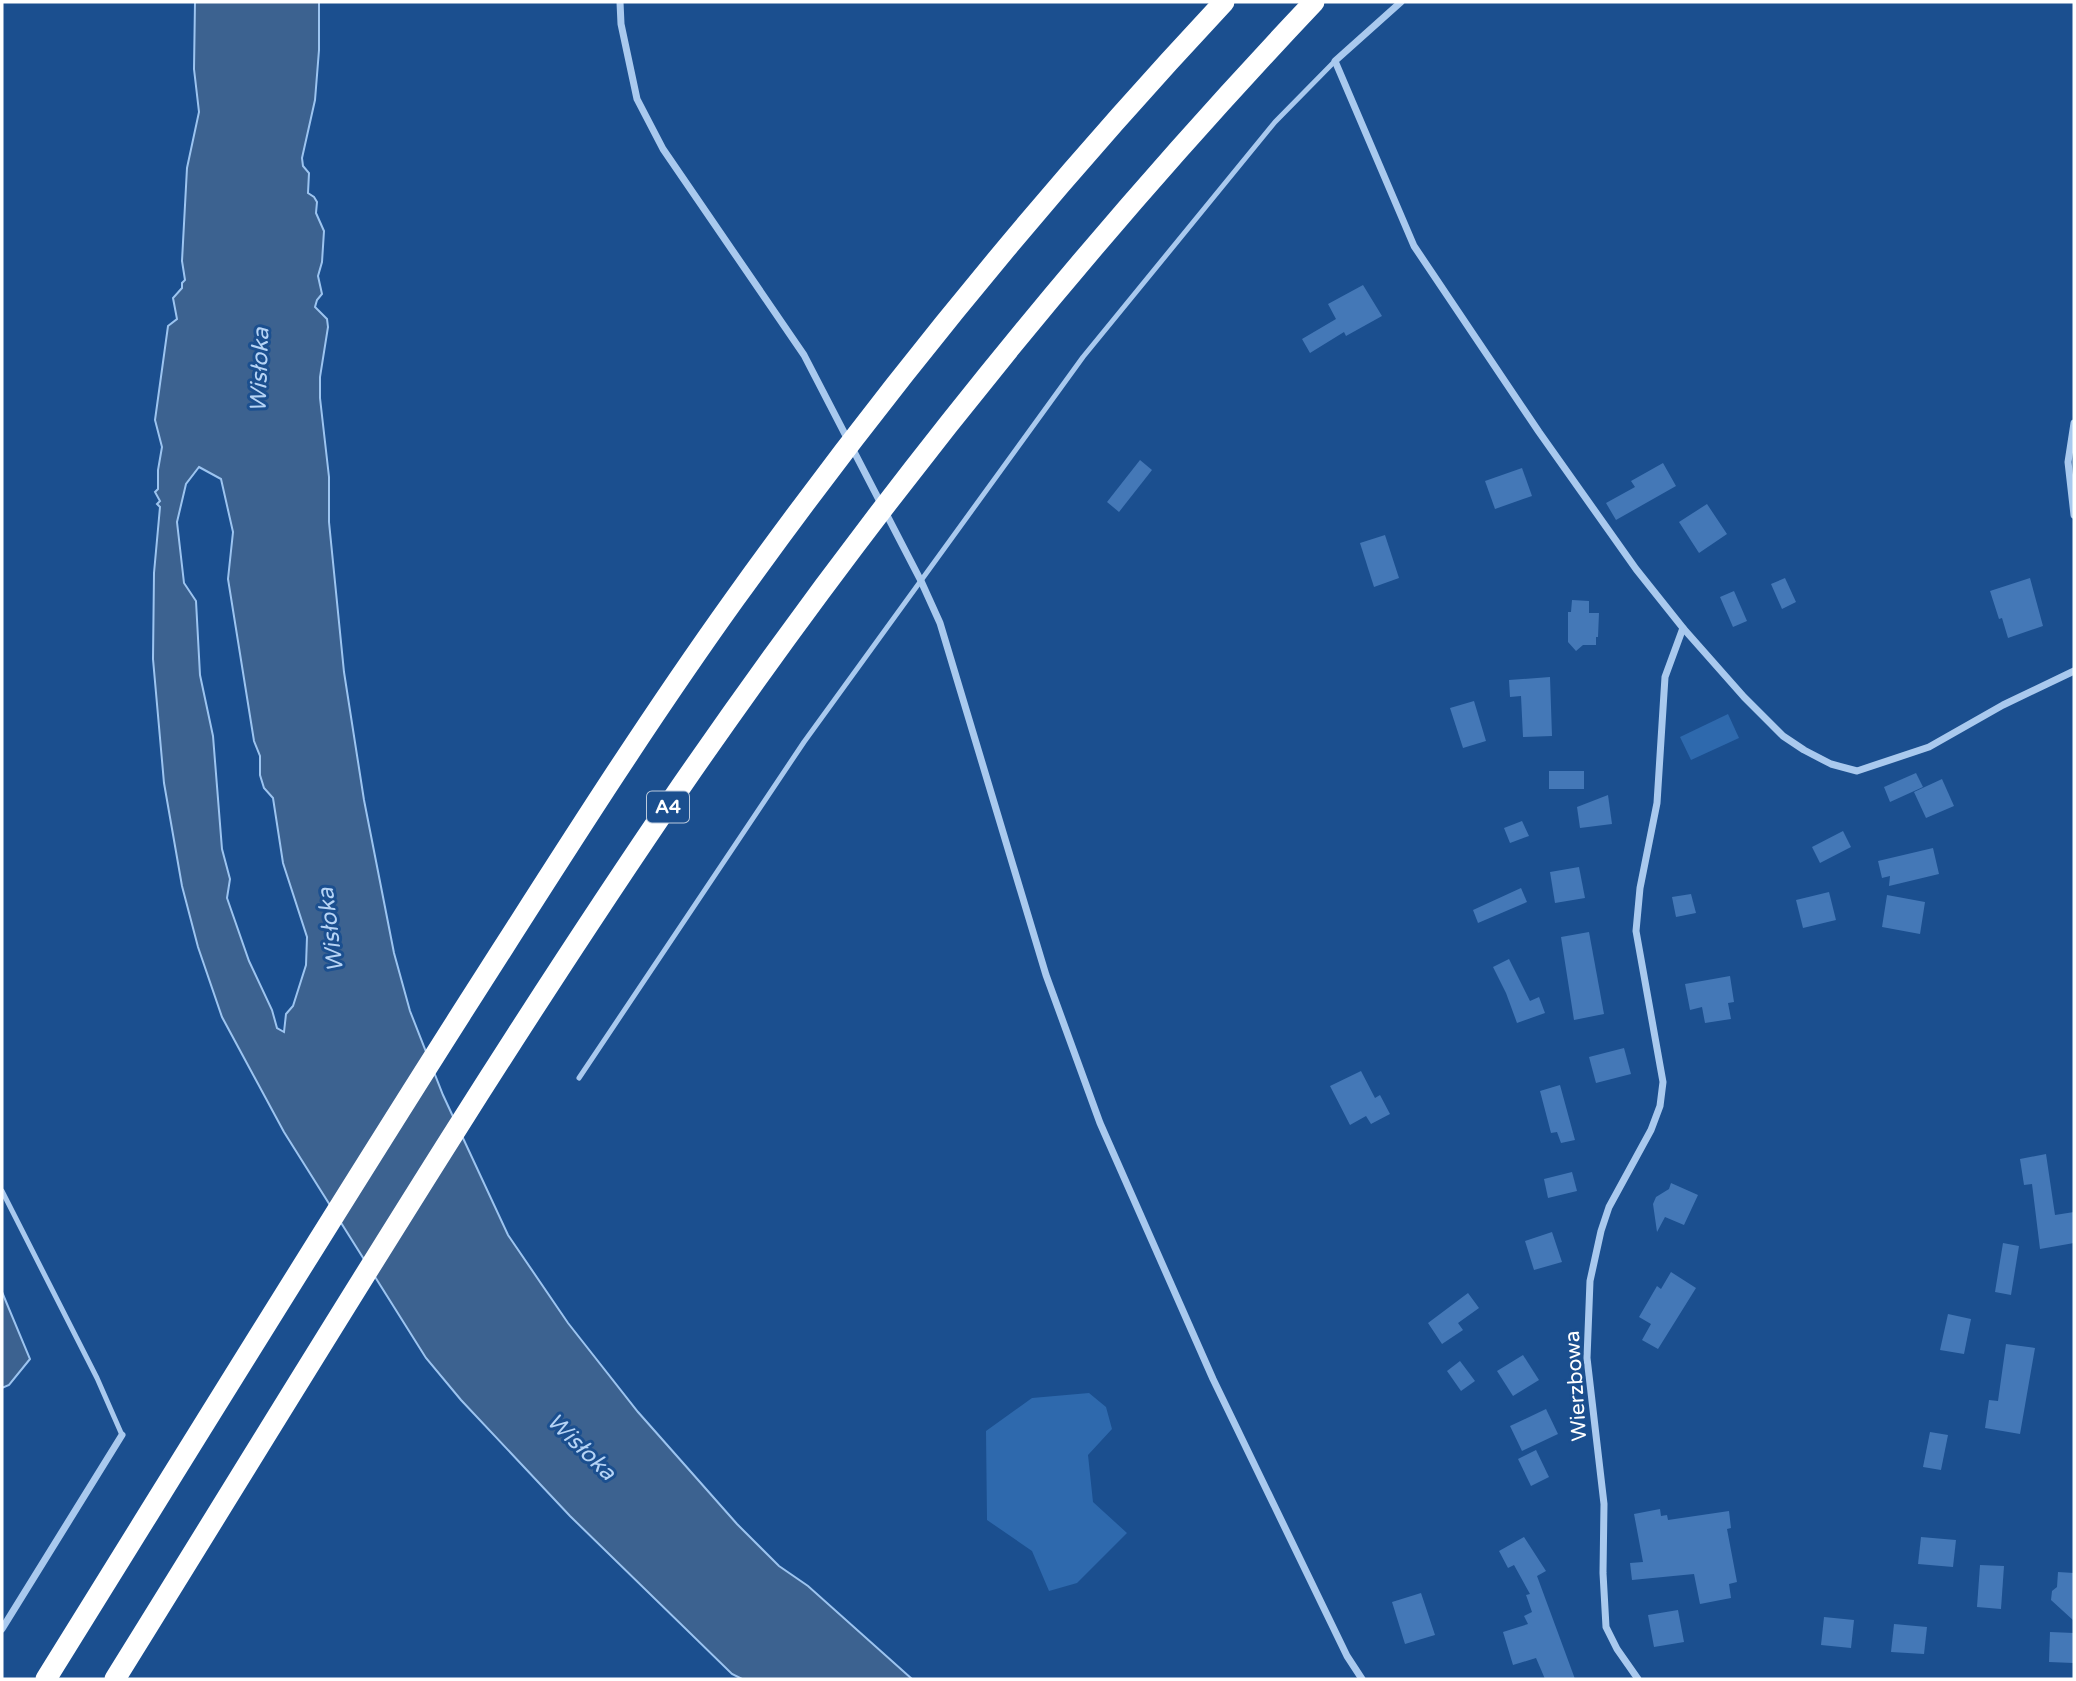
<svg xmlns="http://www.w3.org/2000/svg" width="2076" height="1681" font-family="'Varela Round',sans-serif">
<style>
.green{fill:#2e69ad}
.water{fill:#3c6290;stroke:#9cc4f0;stroke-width:2;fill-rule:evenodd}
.building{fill:#4478b7}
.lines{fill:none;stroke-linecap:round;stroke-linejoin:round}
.lane{stroke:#a9c9ee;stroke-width:5}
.street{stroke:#a9c9ee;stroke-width:7}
.highway-bridge{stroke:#fff;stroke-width:21}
.labels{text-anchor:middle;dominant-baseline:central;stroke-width:6;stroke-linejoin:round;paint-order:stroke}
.shield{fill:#1b4f8f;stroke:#bbcadd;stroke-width:2}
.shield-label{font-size:19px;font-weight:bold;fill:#fff}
.street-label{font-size:21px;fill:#fff;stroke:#1b4f8f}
.water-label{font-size:23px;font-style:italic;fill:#b5d3f5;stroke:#1b4f8f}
</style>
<rect width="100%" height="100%" fill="#1b4f8f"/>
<g class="green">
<polygon points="1728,714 1739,738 1691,760 1680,737"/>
<polygon points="1089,1393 1106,1407 1112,1429 1088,1455 1093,1502 1127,1533 1077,1583 1049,1591 1032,1551 987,1520 986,1431 1032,1398"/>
</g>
<g class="water">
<path d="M195 2H319V50L315 100 302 158 303 166 309 173 308 193 314 197 317 202 316 213 324 231 322 262 318 276 322 294 317 300 315 307 327 319 328 327 320 377V398L329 477V522L344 672 364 800 394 953 410 1011 443 1095 508 1235 568 1323 638 1412 737 1524 779 1566 808 1586 912 1679H742L732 1674 570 1516 461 1400 426 1358 284 1132 222 1017 198 947 182 886 164 783 153 659 154 573 160 507 157 504 160 501 155 492 158 489V470L162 447 155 420 168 326 177 319 173 298 182 288V283L185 280 182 261 187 168 199 112 194 69ZM199 467 221 479 233 532 228 579 254 741 260 756V775L264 788 273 798 283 863 307 937 306 965 293 1006 286 1014 284 1032 277 1028 272 1010 249 961 227 898 230 879 222 849 213 736 200 675 196 601 184 583 177 522 186 484Z"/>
<polygon points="2,1292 30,1359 9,1385 2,1388"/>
</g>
<g class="building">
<polygon points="1363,285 1382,316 1346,336 1344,332 1310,353 1302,339 1336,319 1328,304"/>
<polygon points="1140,460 1152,470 1119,512 1107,502"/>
<polygon points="1663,463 1676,486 1616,520 1606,503 1635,487 1631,481"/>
<polygon points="1522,468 1532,496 1495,509 1485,481"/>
<polygon points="1707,504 1727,534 1699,553 1679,522"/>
<polygon points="1385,535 1399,578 1374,587 1360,543"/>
<polygon points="1785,578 1796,602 1782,609 1771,584"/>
<polygon points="2030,578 2043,626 2008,638 2002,618 1999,619 1990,591"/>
<polygon points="1734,591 1747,621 1733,627 1720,597"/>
<polygon points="1572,600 1589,601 1589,613 1599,613 1598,637 1596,637 1596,645 1583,645 1576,651 1568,642 1568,612 1571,612"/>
<polygon points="1550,677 1552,736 1523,737 1521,696 1510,697 1509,680"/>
<polygon points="1474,701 1486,741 1463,748 1450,708"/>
<rect x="1549" y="771" width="35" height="18"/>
<polygon points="1916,773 1923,787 1890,802 1884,787"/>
<polygon points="1942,779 1954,806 1926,818 1914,792"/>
<polygon points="1608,795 1612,824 1580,828 1577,807"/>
<polygon points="1522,821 1529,836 1510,843 1504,828"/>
<polygon points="1843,831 1851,847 1820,863 1812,847"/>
<polygon points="1933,848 1939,874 1889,886 1890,876 1882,878 1878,861"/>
<polygon points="1579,867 1585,898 1555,903 1550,872"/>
<polygon points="1521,888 1527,902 1478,923 1473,910"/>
<polygon points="1829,892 1836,920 1803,928 1796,900"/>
<polygon points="1691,894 1696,913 1676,917 1672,897"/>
<polygon points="1887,895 1925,902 1920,934 1882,927"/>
<polygon points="1589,932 1604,1014 1574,1020 1561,937"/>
<polygon points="1509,959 1530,1001 1539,997 1545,1013 1517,1023 1506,993 1493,967"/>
<polygon points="1730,976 1734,1002 1728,1003 1731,1019 1705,1023 1702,1007 1690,1010 1685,984"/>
<polygon points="1624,1048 1631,1074 1596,1083 1589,1057"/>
<polygon points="1361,1071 1375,1098 1380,1095 1390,1114 1371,1124 1366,1116 1350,1125 1330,1086"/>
<polygon points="1560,1085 1575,1140 1561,1143 1557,1132 1551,1133 1540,1091"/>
<polygon points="2046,1154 2055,1215 2074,1212 2074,1243 2040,1249 2032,1184 2024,1185 2020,1159"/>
<polygon points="1572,1172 1577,1191 1548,1198 1544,1179"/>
<polygon points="1671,1183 1698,1195 1684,1225 1665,1217 1657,1232 1653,1204 1656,1197 1669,1189"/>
<polygon points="1552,1232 1562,1262 1534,1270 1525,1241"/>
<polygon points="2003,1243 2019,1246 2011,1295 1995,1292"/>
<polygon points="1671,1272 1696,1288 1658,1349 1642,1340 1651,1324 1639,1317 1657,1286 1661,1289"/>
<polygon points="1468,1293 1479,1308 1458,1323 1463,1330 1442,1344 1428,1323"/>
<polygon points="1948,1314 1971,1319 1964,1354 1940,1350"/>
<polygon points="2006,1344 2035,1348 2020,1434 1985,1428 1989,1400 1998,1401"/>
<polygon points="1523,1355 1539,1380 1513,1396 1497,1371"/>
<polygon points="1460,1361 1475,1381 1461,1391 1447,1371"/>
<polygon points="1546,1409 1558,1434 1522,1451 1510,1426"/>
<polygon points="1930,1432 1948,1435 1941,1470 1923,1467"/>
<polygon points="1536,1450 1549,1477 1531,1486 1518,1459"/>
<polygon points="1660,1509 1661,1516 1667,1515 1668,1520 1729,1511 1731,1528 1727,1529 1737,1582 1729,1584 1731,1598 1700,1604 1694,1574 1632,1580 1630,1563 1643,1562 1634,1514"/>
<polygon points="1524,1537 1546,1571 1537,1576 1575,1679 1545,1679 1536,1658 1513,1665 1503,1632 1528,1624 1524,1616 1532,1612 1526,1595 1530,1594 1514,1565 1508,1568 1499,1551"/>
<polygon points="1921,1537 1956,1540 1953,1567 1918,1564"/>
<polygon points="1980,1565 2004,1566 2001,1609 1977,1607"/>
<polygon points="2058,1572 2074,1573 2074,1621 2051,1600 2052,1591 2057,1587"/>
<polygon points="1421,1593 1435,1635 1405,1644 1392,1602"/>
<polygon points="1678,1610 1684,1642 1654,1647 1648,1615"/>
<polygon points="1824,1617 1854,1620 1851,1648 1821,1645"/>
<polygon points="1894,1624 1927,1627 1924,1654 1891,1652"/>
<polygon points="2050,1632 2074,1633 2073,1663 2049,1662"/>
</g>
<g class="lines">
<g class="lane">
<polyline points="579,1078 804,742 1083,357 1275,122 1335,61"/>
<polyline points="2,1191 97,1378 122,1435"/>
</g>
<g class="street">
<polyline points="620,2 621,24 637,99 663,149 804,355 921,581 940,623 1046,975 1100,1123 1213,1379 1347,1656 1362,1679"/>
<polyline points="1401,2 1335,61 1414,246 1539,432 1636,569 1683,628 1744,697 1783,736 1804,750 1831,764 1857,771 1929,747 2003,705 2074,671"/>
<polyline points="2074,423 2068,462 2074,515"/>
<polyline points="2,1629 122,1435"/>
<polyline points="1638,1679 1617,1649 1606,1627 1603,1573 1604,1504 1587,1358 1590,1281 1601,1231 1609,1207 1651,1130 1660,1106 1663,1082 1636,931 1640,888 1657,803 1665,677 1683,628"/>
</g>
<g class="highway-bridge">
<path d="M46 1679C184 1457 321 1234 461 1014 550 875 638 734 734 600 884 391 1048 190 1224 2"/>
<path d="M115 1679C301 1380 483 1076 682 785 873 508 1083 246 1314 2"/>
</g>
</g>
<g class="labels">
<rect class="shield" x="647" y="791.5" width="42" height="31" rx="5"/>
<g class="shield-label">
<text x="668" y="807">A4</text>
</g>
<g class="street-label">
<text transform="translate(1576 1386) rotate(-94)">Wierzbowa</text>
</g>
<g class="water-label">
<text transform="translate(260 370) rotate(-88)">Wisłoka</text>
<text transform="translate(331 930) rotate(-97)">Wisłoka</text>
<text transform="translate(581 1447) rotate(44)">Wisłoka</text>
</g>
</g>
<rect width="2076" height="1681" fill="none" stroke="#ffffff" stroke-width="7"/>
</svg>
